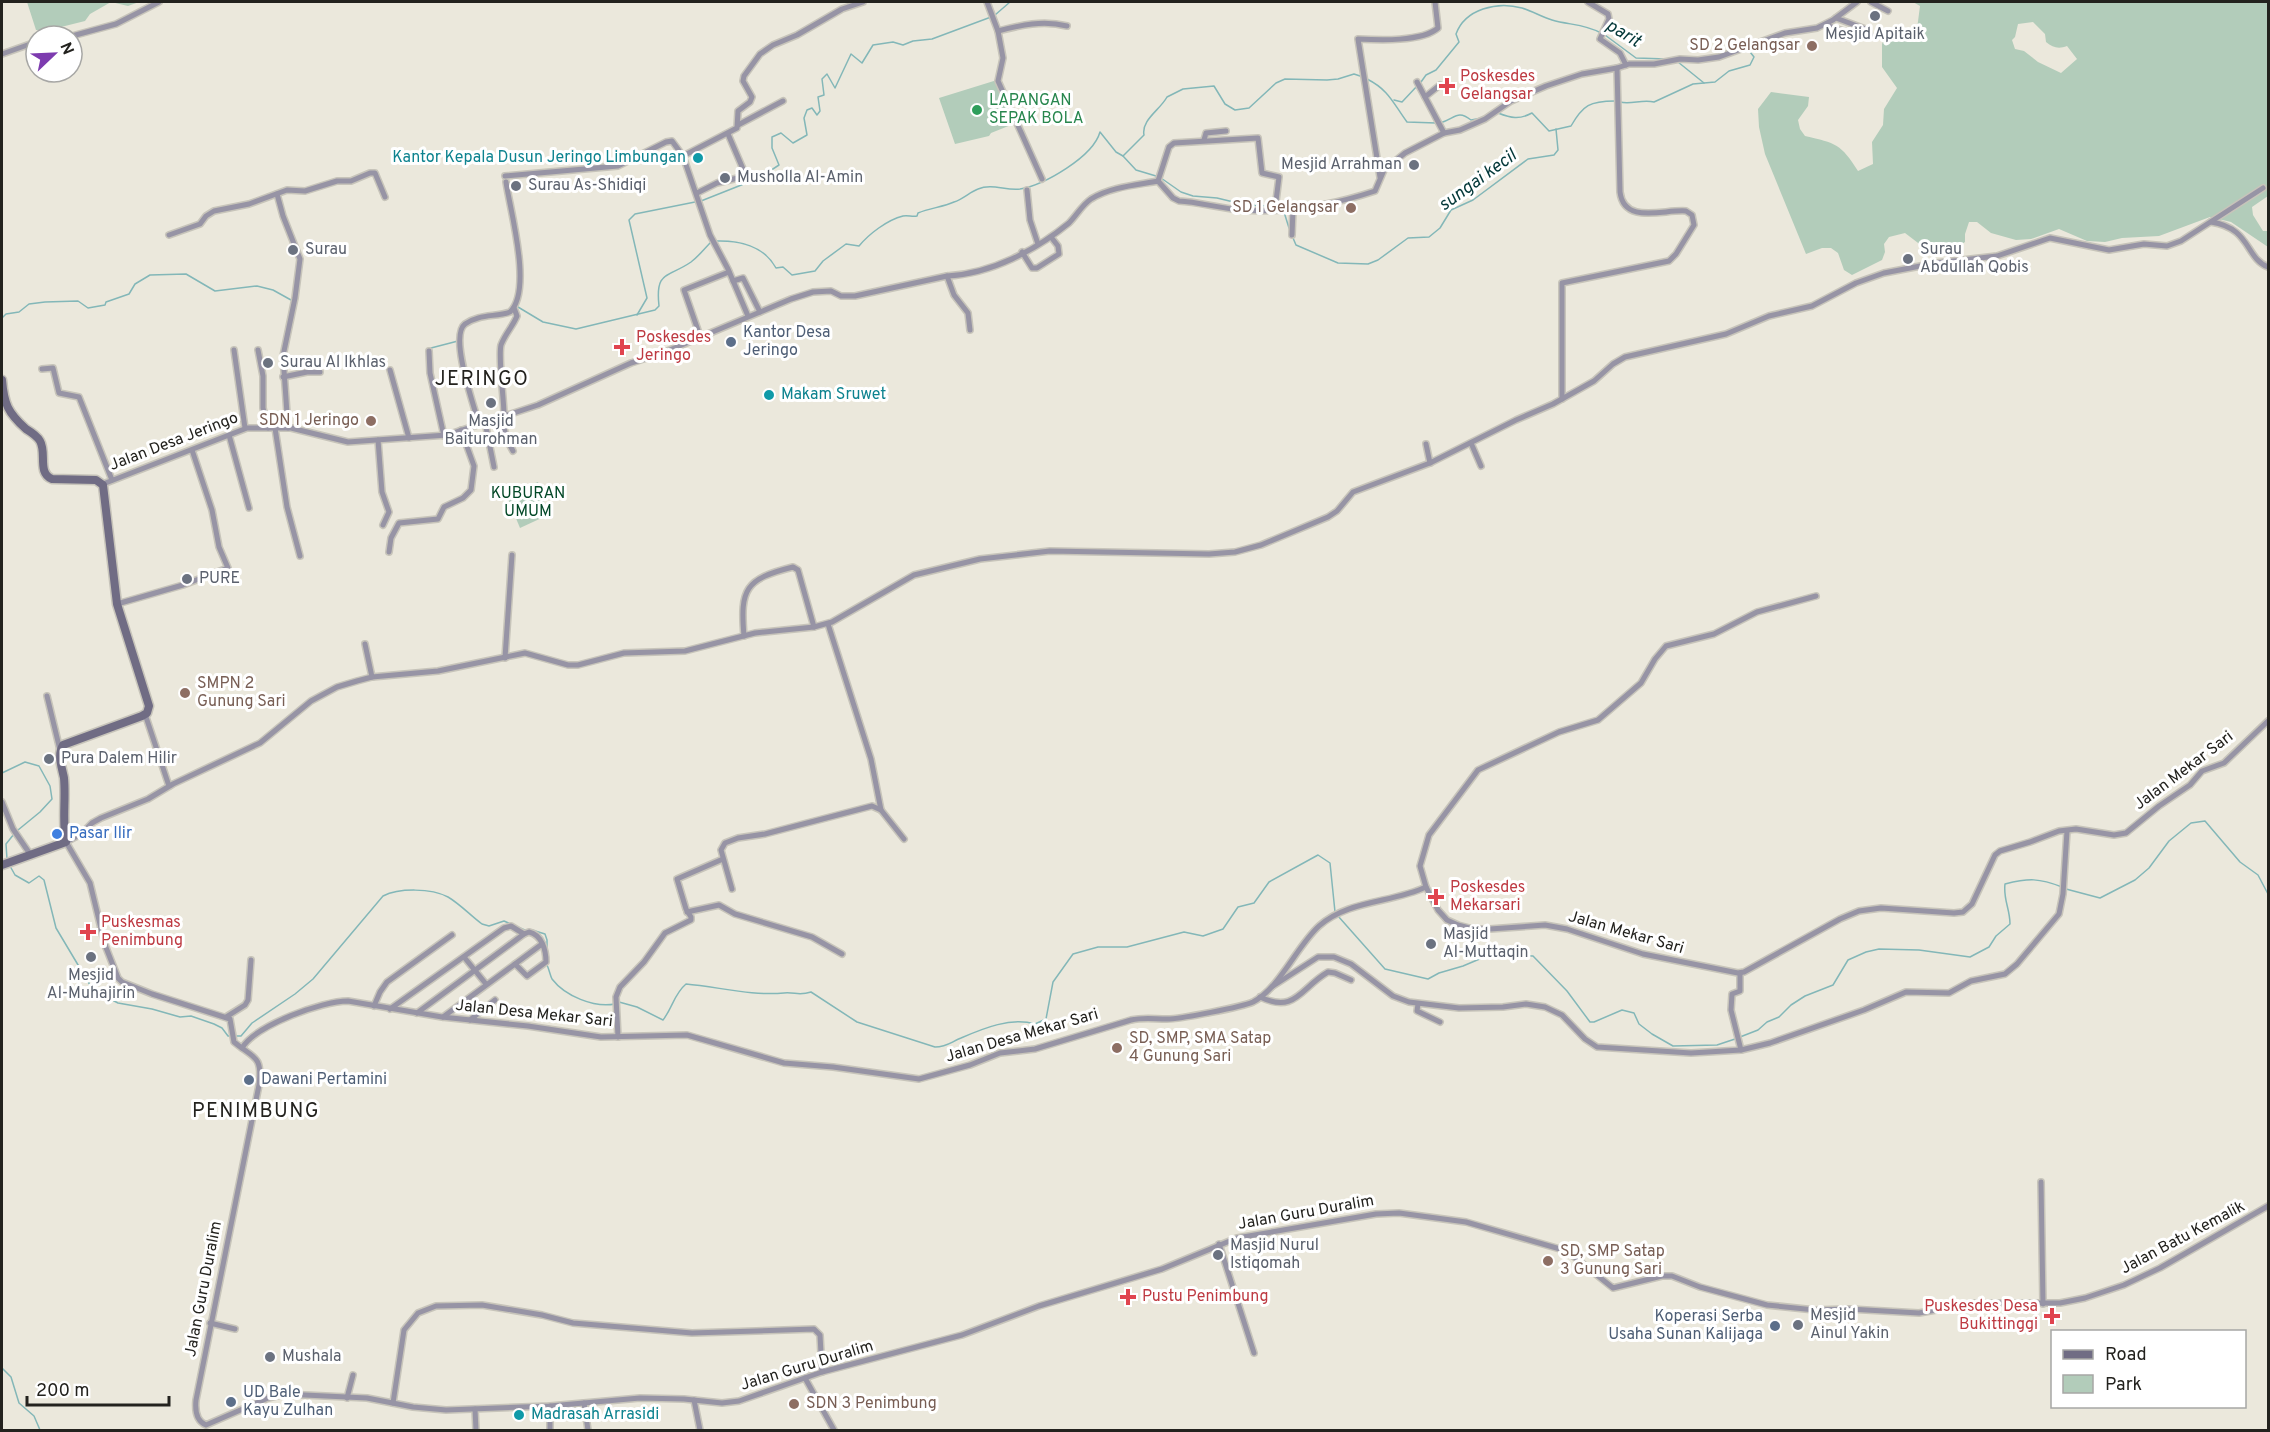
<svg xmlns="http://www.w3.org/2000/svg" width="2270" height="1432" font-family="Overpass,sans-serif">
<style>
.green{fill:#b2ccba;fill-rule:evenodd}
.lines{fill:none;stroke-linecap:round;stroke-linejoin:round}
.stream{stroke:#83b7b8;stroke-width:1.5}
.street-casing{stroke:#c7c4ba;stroke-width:8}
.secondary-casing{stroke:#c7c4ba;stroke-width:11}
.street{stroke:#9794a5;stroke-width:5}
.secondary{stroke:#706c84;stroke-width:8}
.worship-dot{fill:#6b7280;stroke:#fff;stroke-width:2}
.education-dot{fill:#8d6e63;stroke:#fff;stroke-width:2}
.health-dot{fill:#e0444e;stroke:#fff;stroke-width:2}
.leisure-dot{fill:#2e9e5b;stroke:#fff;stroke-width:2}
.culture-dot{fill:#0f9aa8;stroke:#fff;stroke-width:2}
.service-dot{fill:#5c6f8a;stroke:#fff;stroke-width:2}
.shop-dot{fill:#3f7fe0;stroke:#fff;stroke-width:2}
.labels{text-anchor:middle;dominant-baseline:central;stroke-width:6;stroke-linejoin:round;paint-order:stroke}
.worship-label{font-size:16px;fill:#5b616d;stroke:#fff;text-anchor:start}
.education-label{font-size:16px;fill:#785e54;stroke:#fff;text-anchor:start}
.health-label{font-size:16px;fill:#be3a42;stroke:#fff;text-anchor:start}
.leisure-label{font-size:16px;fill:#27864d;stroke:#fff;text-anchor:start}
.culture-label{font-size:16px;fill:#0d838f;stroke:#fff;text-anchor:start}
.service-label{font-size:16px;fill:#4e5e75;stroke:#fff;text-anchor:start}
.street-label{font-size:16px;fill:#23221e;stroke:#fff}
.park-label{font-size:16px;fill:#034827;stroke:#fff}
.shop-label{font-size:16px;fill:#366cbe;stroke:#fff;text-anchor:start}
.water-label{font-size:18px;font-style:italic;fill:#023738;stroke:#fff}
.quarter-label{font-size:20px;letter-spacing:1.5px;fill:#23221e;stroke:#fff}
</style>
<rect width="100%" height="100%" fill="#ebe8dc"/>
<g class="green">
<polygon points="27,2 139,2 128,6 111,2 90,14 85,21 45,31 36,30"/>
<path d="M1913 2H2268V196L2252 207 2253 215 2263 231H2268V247L2231 222 2210 217 2159 236 2122 238 2105 242 2087 241 2059 229 2031 239 2016 240 1991 233 1977 222H1969L1965 234V242C1955 249 1938 244 1926 249L1905 233 1889 237 1884 244 1885 252 1882 260 1852 275 1844 270 1838 253 1831 248H1822L1806 254 1765 154 1759 127 1758 109 1771 92 1809 97 1808 106 1798 120 1800 129 1805 136C1836 143 1841 144 1858 171L1873 164 1872 142 1883 125 1884 109 1897 88 1882 67V44L1887 33 1911 35 1917 29 1920 6ZM2033 22 2045 34 2046 42C2053 48 2059 49 2067 46L2077 59 2061 73 2038 62 2024 51 2015 49 2012 40 2015 37 2018 24Z"/>
<polygon points="997,80 1016,123 991,133 989,136 955,144 939,98"/>
<polygon points="538,482 548,515 520,528 506,494"/>
</g>
<g class="lines">
<g class="stream">
<polyline points="995,15 1010,2"/>
<polyline points="1605,35 1636,58 1667,59"/>
<polyline points="1678,62 1704,83"/>
<path d="M1367 79C1389 90 1393 103 1407 122L1436 123"/>
<path d="M1421 82 1426 75 1436 70 1459 42 1456 34C1465 9 1497 1 1522 8 1532 11 1542 17 1552 20 1569 25 1585 24 1601 33"/>
<polyline points="1394,100 1402,102 1418,85"/>
<path d="M1620 102C1631 105 1642 99 1654 102L1693 84 1715 82 1729 71 1750 65 1754 57 1747 48"/>
<path d="M1498 113C1511 118 1519 120 1532 113L1549 131 1571 126C1583 105 1590 101 1615 101"/>
<path d="M1440 123C1455 119 1457 109 1471 120L1482 118"/>
<polyline points="1123,156 1136,170 1156,176"/>
<polyline points="1161,178 1181,192 1193,196 1217,198 1246,205 1272,206"/>
<polyline points="701,201 759,178 779,165 772,148 772,137 781,133 793,143 807,135 804,118 807,110 812,108 817,115 820,111 818,97 824,95 822,79 827,74 835,88 851,54 862,63 873,45 893,42 903,45 913,41 932,39 991,17"/>
<polyline points="1284,212 1289,228"/>
<polyline points="1293,238 1296,245 1338,263 1368,264 1378,260 1408,238 1429,237 1440,228 1451,210 1473,200 1528,159 1554,155 1558,150 1556,129"/>
<path d="M715 241C739 240 764 246 776 268L783 267 792 275 815 271 823 261 846 244 859 246C869 234 887 220 903 216 908 215 912 217 917 216L918 213C930 208 943 207 954 202 963 199 970 192 978 189 992 183 1006 191 1020 189 1044 185 1093 157 1100 132L1116 152 1123 156 1144 135C1141 120 1160 110 1167 97L1183 89 1214 86 1225 104 1235 110 1249 108 1276 83 1285 79 1327 80 1338 79 1354 74 1360 76"/>
<path d="M518 307 543 322 576 329 655 310 659 306C655 270 668 278 691 262 699 256 705 248 711 242"/>
<polyline points="637,315 647,298 629,220 635,214 695,202"/>
<polyline points="2,318 6,314 19,312 29,304 45,302 78,301 88,308 105,305 106,302 129,294 135,284 150,275 186,274 215,291 257,286 273,290 291,300"/>
<polyline points="431,348 458,341"/>
<polyline points="2,492 2,495"/>
<polyline points="2,773 25,762 39,766 50,786 52,799 40,812 18,830"/>
<polyline points="7,859 6,844 14,834"/>
<path d="M10 866 15 875 29 883 39 876 44 880 56 928 93 990 118 1003 152 1009 180 1017 191 1016 214 1024 222 1028 228 1036H241L252 1023 295 994 313 979 383 896C399 888 431 888 448 897 460 904 471 916 482 924L489 926 504 921 527 931"/>
<polyline points="2066,889 2100,898 2135,880 2149,868 2169,841 2191,823 2205,821 2240,862 2258,875 2268,894"/>
<polyline points="1338,916 1385,969 1428,979 1439,973 1463,966 1489,955 1533,956 1567,991 1590,1022 1594,1022 1622,1010 1634,1013 1639,1024 1652,1034 1673,1046 1717,1045 1735,1039"/>
<polyline points="532,930 545,934 547,940 547,951"/>
<path d="M547 965C549 969 550 975 552 979 565 996 594 1008 615 1004"/>
<path d="M619 1002 637 1007 663 1020C673 1007 674 994 686 984 719 987 752 996 784 993 795 992 799 996 811 992L857 1022 935 1047C947 1047 951 1042 961 1038 984 1028 1011 1017 1035 1024L1046 1019 1053 982 1073 954 1098 947H1127L1184 932 1203 936 1223 929 1238 907 1254 903 1269 882 1318 855 1330 863 1335 912"/>
<path d="M1740 1037 1758 1030 1767 1022 1779 1017 1791 1005 1805 996 1833 985 1848 960 1866 952 1879 949 1919 950 1970 957 1989 947 1996 936 2010 924C2010 909 2003 899 2005 884 2029 878 2039 878 2062 887"/>
<polyline points="2,1368 11,1377 19,1403 34,1416 40,1430"/>
</g>
<defs>
<g id="street">
<polyline points="987,2 998,31 1003,58 998,81 1042,179"/>
<polyline points="1588,2 1608,14 1609,19 1600,39 1620,53 1626,65"/>
<polyline points="1871,2 1888,11"/>
<polyline points="1836,18 1868,30 1871,37"/>
<polyline points="1825,25 1859,36"/>
<path d="M998 31C1021 25 1043 20 1067 26"/>
<polyline points="72,36 116,24 159,2"/>
<polyline points="2,54 36,42"/>
<polyline points="1417,82 1444,133"/>
<polyline points="1425,97 1440,85"/>
<polyline points="738,125 783,101"/>
<polyline points="1204,140 1206,133 1226,131"/>
<polyline points="505,176 618,166 666,142 672,141 683,156"/>
<path d="M1380 177 1358 39C1379 40 1422 42 1438 28L1435 2"/>
<polyline points="1158,181 1169,147 1174,143 1258,138 1262,173 1279,177 1275,209"/>
<path d="M2263 188 2181 241 2167 246 2144 244 2109 250 2050 238 1997 256 1936 263 1884 273 1856 283 1812 306 1769 316 1726 334 1625 357 1613 364 1594 381 1553 404 1516 420 1430 463 1353 492 1337 511 1328 517 1261 545 1235 552 1209 554 1050 551 980 559 914 575 832 622 814 627 755 633 685 651 624 653 578 665H568L525 653 438 671 372 677 357 681 337 687 311 701 260 743 173 784 148 799 101 818 92 823 81 834 66 842 90 883 105 945 118 978 122 982 152 994 230 1019 234 1042C253 1058 263 1055 259 1085L196 1400C195 1410 196 1421 206 1425L268 1398 284 1394 367 1398 413 1407 446 1410 550 1406 640 1398 684 1399 722 1403 739 1401 822 1372 962 1335 1039 1306 1162 1269 1237 1238 1376 1214 1399 1213 1466 1222 1567 1251 1613 1288 1662 1276H1672L1700 1287 1767 1305 1815 1310 1849 1309 1919 1313 1975 1303H2060L2085 1298 2124 1285 2160 1268 2268 1206"/>
<polyline points="1027,190 1030,220 1038,244"/>
<polyline points="697,193 717,183 746,176 728,134"/>
<polyline points="277,194 283,216 300,259 295,298 283,356 288,428"/>
<path d="M2211 222C2251 228 2245 258 2268 267"/>
<polyline points="169,235 200,224 206,216 214,211 249,204 287,190 305,191 337,181 351,181 370,173 375,173 385,197"/>
<polyline points="1292,235 1293,209"/>
<polyline points="1022,252 1032,268 1037,268 1059,254 1058,246 1051,237"/>
<polyline points="947,276 954,295 968,313 970,330"/>
<polyline points="733,281 743,278 760,312"/>
<polyline points="748,316 728,269 710,235 683,156 737,128 738,111 750,102 752,97 743,81 744,76 760,54 773,45 797,35 842,9 863,2"/>
<polyline points="700,336 684,290 729,272"/>
<polyline points="234,350 245,428"/>
<polyline points="258,350 263,376 263,408 268,428"/>
<polyline points="429,351 430,373 444,436"/>
<polyline points="42,369 53,368 59,393 79,397 112,480"/>
<polyline points="390,370 409,438"/>
<polyline points="283,377 307,372 320,372"/>
<path d="M1562 399V283L1669 261 1676 254 1694 225 1692 215 1686 211C1664 209 1624 225 1620 192L1617 68"/>
<path d="M504 415C504 399 498 358 501 345 505 334 513 326 517 316L514 308"/>
<polyline points="502,416 506,438 513,451"/>
<polyline points="485,422 494,467"/>
<path d="M479 424C474 406 449 336 465 324 479 314 495 317 510 312 533 290 510 210 506 182"/>
<polyline points="275,428 287,507 300,556"/>
<polyline points="229,435 249,508"/>
<polyline points="378,440 382,492 389,512 383,525"/>
<polyline points="1471,443 1481,466"/>
<polyline points="1426,444 1430,463"/>
<path d="M103 484 247 428H291L348 442 447 435 538 405 631 363 665 352 791 299 813 292 831 291 841 296H855L947 276C991 274 1036 250 1069 223 1077 215 1082 205 1091 199 1110 187 1136 185 1158 181L1173 198 1179 201C1200 202 1221 209 1243 210 1288 213 1333 205 1375 191L1384 170 1405 153 1444 133 1460 130 1485 119 1511 101 1546 86 1582 74 1617 68 1629 64H1654L1680 59 1698 60 1719 57 1785 33 1817 28 1833 20 1857 2"/>
<polyline points="389,552 391,538 399,523 438,519 444,507 463,498 471,490 474,466 461,430"/>
<polyline points="1816,596 1757,612 1714,634 1666,646 1655,659 1641,683 1598,720 1559,732 1478,770 1429,835 1420,866 1426,887 1438,910 1447,920 1458,925 1473,929 1490,929 1545,925 1567,929 1643,954 1738,973 1744,972 1840,919 1859,911 1881,908 1954,913 1963,912 1972,904 1995,855 2000,851 2030,842 2059,831 2076,829 2114,835 2126,833 2159,806 2190,785 2202,771 2224,763 2268,721"/>
<polyline points="117,604 183,585 228,568 219,547 212,510 192,450"/>
<polyline points="828,624 871,759 881,810"/>
<path d="M744 636C740 589 745 579 793 567L798 570 814 627"/>
<polyline points="365,644 372,677"/>
<polyline points="505,658 512,555"/>
<polyline points="47,696 60,750"/>
<polyline points="145,714 169,786"/>
<polyline points="2,802 13,829 30,854"/>
<polyline points="732,889 721,850 725,843 738,838 765,834 872,806 881,810 904,839"/>
<polyline points="687,912 719,905 735,914 812,937 842,954"/>
<polyline points="464,957 486,984"/>
<polyline points="515,964 542,944"/>
<polyline points="1273,986 1318,957 1334,957 1351,964 1393,996 1409,1002 1459,1008 1503,1007 1526,1004 1545,1007 1562,1015 1585,1039 1597,1047 1691,1053 1741,1050 1731,1010 1732,994 1740,991 1740,973"/>
<path d="M1260 997C1296 1014 1300 988 1328 972L1335 973 1351 980"/>
<polyline points="1418,1004 1417,1011 1440,1022"/>
<polyline points="374,1006 380,992 387,982 452,935"/>
<path d="M390 1009 504 928 511 926 524 934 529 932C542 935 546 950 546 962L527 976 515 964 443 1017"/>
<polyline points="417,1013 524,934"/>
<polyline points="226,1017 245,1005 248,1000 251,960"/>
<polyline points="470,1020 495,1000"/>
<polyline points="618,1037 616,997 620,987 644,962 665,933 691,920 691,917 686,909 677,879 723,859"/>
<path d="M242 1048C256 1025 322 1001 348 1001L442 1017 528 1026 601 1037 687 1035 784 1063 833 1067 919 1079 970 1065 1000 1053 1035 1049 1131 1020C1144 1017 1154 1019 1167 1019 1180 1019 1242 1007 1253 1002 1280 988 1296 947 1319 926 1348 900 1392 903 1426 887"/>
<polyline points="1741,1050 1770,1043 1864,1010 1906,992 1949,993 1971,981 2005,974 2017,964 2059,914 2063,894 2067,831"/>
<polyline points="2041,1182 2043,1304"/>
<polyline points="1219,1244 1254,1353"/>
<polyline points="210,1323 235,1329"/>
<polyline points="805,1378 834,1430"/>
<polyline points="347,1398 353,1375"/>
<polyline points="694,1400 700,1430"/>
<polyline points="393,1403 404,1330 418,1313 436,1306 482,1305 542,1315 573,1323 692,1333 814,1329 820,1335 822,1372"/>
<polyline points="584,1403 588,1430"/>
<polyline points="475,1409 476,1430"/>
<polyline points="550,1430 550,1406"/>
</g>
<path id="secondary" d="M2 380C4 404 8 413 26 429 31 432 37 436 40 441 47 453 37 473 52 479L96 480 103 485 117 604 149 706 147 713 142 716 63 745C57 755 62 768 64 778 66 800 62 821 66 842L2 865"/>
</defs>
<use href="#street" class="street-casing"/>
<use href="#secondary" class="secondary-casing"/>
<use href="#street" class="street"/>
<use href="#secondary" class="secondary"/>
</g>
<g class="worship-dot">
<circle cx="1875" cy="16" r="6"/>
<circle cx="1414" cy="165" r="6"/>
<circle cx="725" cy="178" r="6"/>
<circle cx="516" cy="186" r="6"/>
<circle cx="293" cy="250" r="6"/>
<circle cx="1908" cy="259" r="6"/>
<circle cx="268" cy="363" r="6"/>
<circle cx="491" cy="403" r="6"/>
<circle cx="187" cy="579" r="6"/>
<circle cx="49" cy="759" r="6"/>
<circle cx="1431" cy="944" r="6"/>
<circle cx="91" cy="957" r="6"/>
<circle cx="1218" cy="1255" r="6"/>
<circle cx="1798" cy="1325" r="6"/>
<circle cx="270" cy="1357" r="6"/>
</g>
<g class="education-dot">
<circle cx="1812" cy="46" r="6"/>
<circle cx="1351" cy="208" r="6"/>
<circle cx="371" cy="421" r="6"/>
<circle cx="185" cy="693" r="6"/>
<circle cx="1117" cy="1048" r="6"/>
<circle cx="1548" cy="1261" r="6"/>
<circle cx="794" cy="1404" r="6"/>
</g>
<g class="health-dot">
<path d="M1444 77h6v6h6v6h-6v6h-6v-6h-6v-6h6z"/>
<path d="M619 338h6v6h6v6h-6v6h-6v-6h-6v-6h6z"/>
<path d="M1433 888h6v6h6v6h-6v6h-6v-6h-6v-6h6z"/>
<path d="M85 923h6v6h6v6h-6v6h-6v-6h-6v-6h6z"/>
<path d="M1125 1288h6v6h6v6h-6v6h-6v-6h-6v-6h6z"/>
<path d="M2049 1307h6v6h6v6h-6v6h-6v-6h-6v-6h6z"/>
</g>
<circle class="leisure-dot" cx="977" cy="110" r="6"/>
<g class="culture-dot">
<circle cx="698" cy="158" r="6"/>
<circle cx="769" cy="395" r="6"/>
<circle cx="519" cy="1415" r="6"/>
</g>
<g class="service-dot">
<circle cx="731" cy="342" r="6"/>
<circle cx="249" cy="1080" r="6"/>
<circle cx="1775" cy="1326" r="6"/>
<circle cx="231" cy="1402" r="6"/>
</g>
<circle class="shop-dot" cx="57" cy="834" r="6"/>
<g class="labels">
<g class="worship-label">
<text x="1875" y="35" text-anchor="middle">Mesjid Apitaik</text>
<text x="1402" y="165" text-anchor="end">Mesjid Arrahman</text>
<text x="737" y="178">Musholla Al-Amin</text>
<text x="528" y="186">Surau As-Shidiqi</text>
<text x="305" y="250">Surau</text>
<text x="1920" y="250">Surau<tspan x="1920" dy="18">Abdullah Qobis</tspan></text>
<text x="280" y="363">Surau Al Ikhlas</text>
<text x="491" y="422" text-anchor="middle">Masjid<tspan x="491" dy="18">Baiturohman</tspan></text>
<text x="199" y="579">PURE</text>
<text x="61" y="759">Pura Dalem Hilir</text>
<text x="1443" y="935">Masjid<tspan x="1443" dy="18">Al-Muttaqin</tspan></text>
<text x="91" y="976" text-anchor="middle">Mesjid<tspan x="91" dy="18">Al-Muhajirin</tspan></text>
<text x="1230" y="1246">Masjid Nurul<tspan x="1230" dy="18">Istiqomah</tspan></text>
<text x="1810" y="1316">Mesjid<tspan x="1810" dy="18">Ainul Yakin</tspan></text>
<text x="282" y="1357">Mushala</text>
</g>
<g class="education-label">
<text x="1800" y="46" text-anchor="end">SD 2 Gelangsar</text>
<text x="1339" y="208" text-anchor="end">SD 1 Gelangsar</text>
<text x="359" y="421" text-anchor="end">SDN 1 Jeringo</text>
<text x="197" y="684">SMPN 2<tspan x="197" dy="18">Gunung Sari</tspan></text>
<text x="1129" y="1039">SD, SMP, SMA Satap<tspan x="1129" dy="18">4 Gunung Sari</tspan></text>
<text x="1560" y="1252">SD, SMP Satap<tspan x="1560" dy="18">3 Gunung Sari</tspan></text>
<text x="806" y="1404">SDN 3 Penimbung</text>
</g>
<g class="health-label">
<text x="1460" y="77">Poskesdes<tspan x="1460" dy="18">Gelangsar</tspan></text>
<text x="636" y="338">Poskesdes<tspan x="636" dy="18">Jeringo</tspan></text>
<text x="1450" y="888">Poskesdes<tspan x="1450" dy="18">Mekarsari</tspan></text>
<text x="101" y="923">Puskesmas<tspan x="101" dy="18">Penimbung</tspan></text>
<text x="1142" y="1297">Pustu Penimbung</text>
<text x="2038" y="1307" text-anchor="end">Puskesdes Desa<tspan x="2038" dy="18">Bukittinggi</tspan></text>
</g>
<g class="leisure-label">
<text x="989" y="101">LAPANGAN<tspan x="989" dy="18">SEPAK BOLA</tspan></text>
</g>
<g class="culture-label">
<text x="686" y="158" text-anchor="end">Kantor Kepala Dusun Jeringo Limbungan</text>
<text x="781" y="395">Makam Sruwet</text>
<text x="531" y="1415">Madrasah Arrasidi</text>
</g>
<g class="service-label">
<text x="743" y="333">Kantor Desa<tspan x="743" dy="18">Jeringo</tspan></text>
<text x="261" y="1080">Dawani Pertamini</text>
<text x="1763" y="1317" text-anchor="end">Koperasi Serba<tspan x="1763" dy="18">Usaha Sunan Kalijaga</tspan></text>
<text x="243" y="1393">UD Bale<tspan x="243" dy="18">Kayu Zulhan</tspan></text>
</g>
<g class="street-label">
<text transform="translate(174 442) rotate(-21)">Jalan Desa Jeringo</text>
<text transform="translate(2184 771) rotate(-37)">Jalan Mekar Sari</text>
<text transform="translate(1626 933) rotate(16)">Jalan Mekar Sari</text>
<text transform="translate(534 1014) rotate(6)">Jalan Desa Mekar Sari</text>
<text transform="translate(1022 1036) rotate(-16)">Jalan Desa Mekar Sari</text>
<text transform="translate(1306 1213) rotate(-10)">Jalan Guru Duralim</text>
<text transform="translate(2183 1238) rotate(-28)">Jalan Batu Kemalik</text>
<text transform="translate(204 1289) rotate(-79)">Jalan Guru Duralim</text>
<text transform="translate(807 1366) rotate(-17)">Jalan Guru Duralim</text>
</g>
<g class="park-label">
<text x="528" y="494">KUBURAN<tspan x="528" dy="18">UMUM</tspan></text>
</g>
<g class="shop-label">
<text x="69" y="834">Pasar Ilir</text>
</g>
<g class="water-label">
<text transform="translate(1623 34) rotate(31)">parit</text>
<text transform="translate(1478 181) rotate(-36)">sungai kecil</text>
</g>
<g class="quarter-label">
<text x="482" y="380">JERINGO</text>
<text x="256" y="1112">PENIMBUNG</text>
</g>
</g>
<rect width="2270" height="1432" fill="none" stroke="#23221e" stroke-width="6"/>
<rect x="2051" y="1330" width="195" height="78" fill="#ffffff" stroke="#a7a7a5" stroke-width="1.5"/>
<rect x="2063" y="1350" width="30" height="9" fill="#706c84" stroke="#a7a7a5" stroke-width="1.5"/>
<text x="2105" y="1360" font-size="18" fill="#23221e">Road</text>
<rect x="2063" y="1375" width="30" height="18" fill="#b2ccba" stroke="#a7a7a5" stroke-width="1.5"/>
<text x="2105" y="1390" font-size="18" fill="#23221e">Park</text>
<g transform="translate(54 54) rotate(67)"><circle r="28" fill="#ffffff" stroke="#a7a7a5" stroke-width="1.5"/>
<path d="M0-4.5L10 22L0 15L-10 22Z" fill="#7d3baf"/>
<text y="-9" font-size="16" font-weight="bold" text-anchor="middle" fill="#23221e">N</text>
</g>
<path d="M27 1396v9h142v-9" fill="none" stroke="#23221e" stroke-width="3"/>
<text x="36" y="1396" font-size="18" fill="#23221e" stroke="#ffffff" stroke-width="4.5" paint-order="stroke">200 m</text>
</svg>
